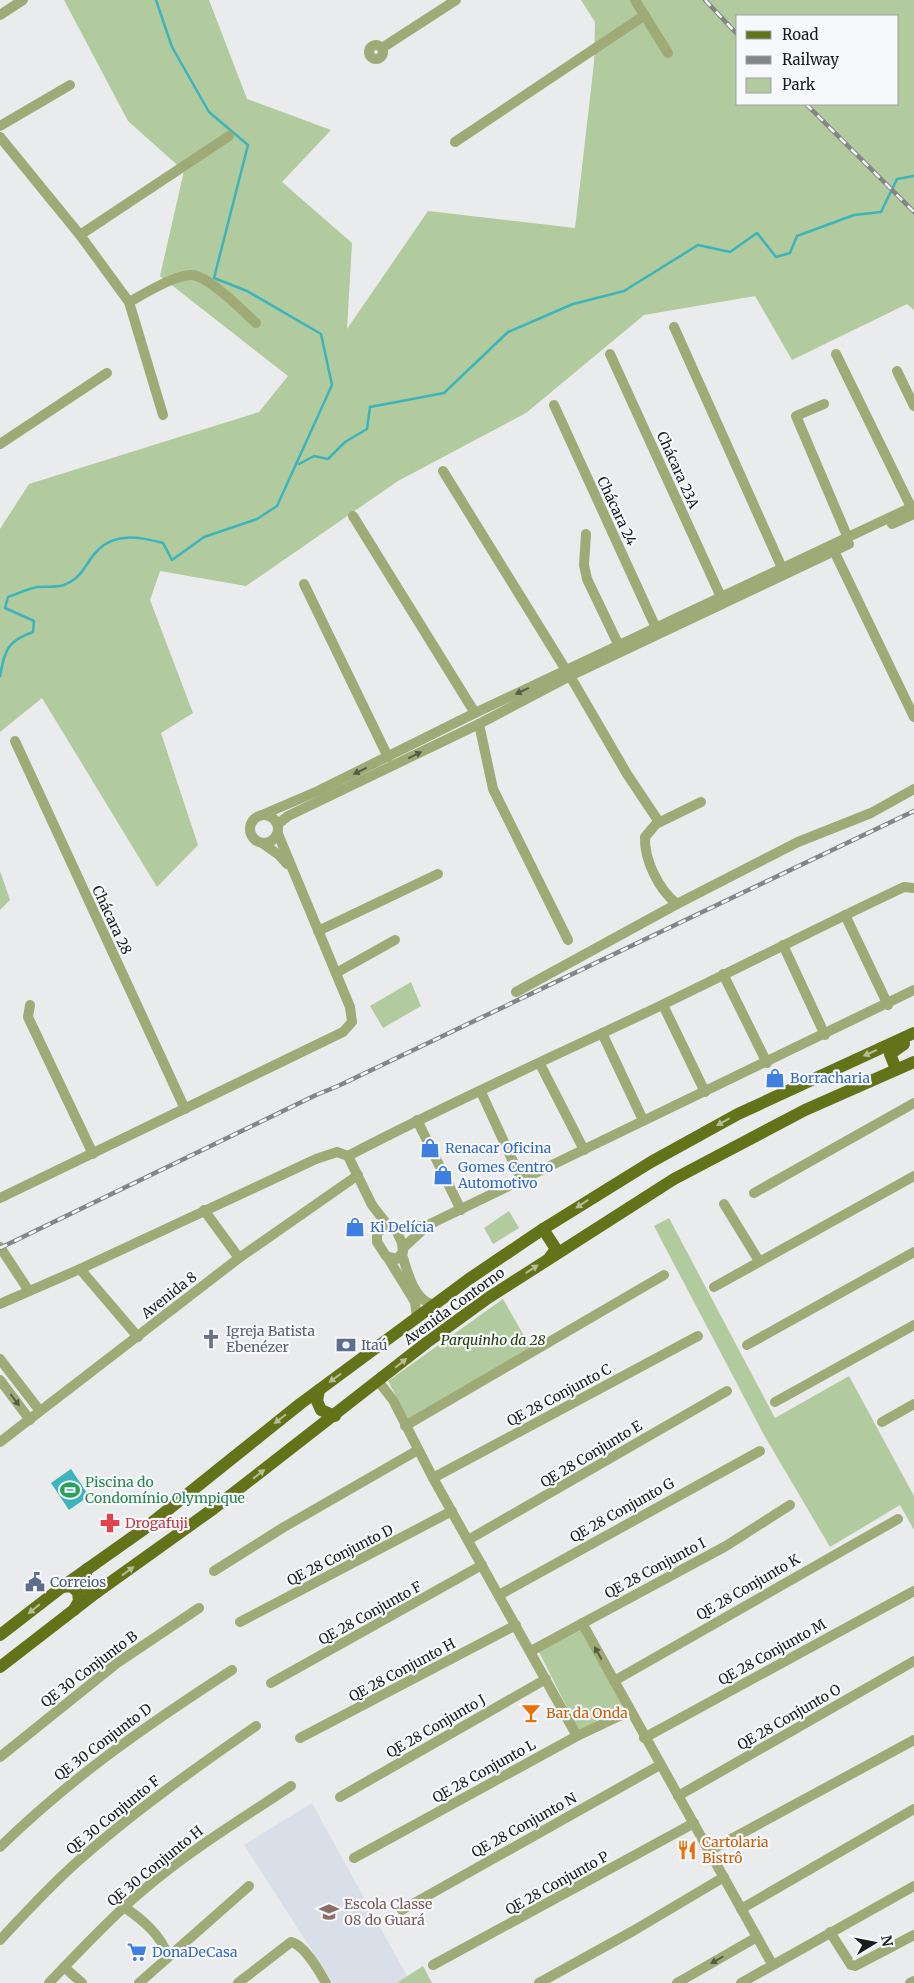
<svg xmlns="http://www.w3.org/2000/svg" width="914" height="1983" font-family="Merriweather,serif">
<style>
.built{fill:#d9dfe8}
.green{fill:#b1ca9e;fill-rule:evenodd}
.water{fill:#3cb4bc}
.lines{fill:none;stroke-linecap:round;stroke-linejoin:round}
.stream{stroke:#3cb4bc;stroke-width:2.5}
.minor{stroke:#9fab77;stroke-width:10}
.major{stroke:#64731a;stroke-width:12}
.rail-casing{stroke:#848587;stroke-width:4.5}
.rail{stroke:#f7f8fb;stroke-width:2.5;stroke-dasharray:8;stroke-linecap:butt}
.oneway{fill:#565c45}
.oneway2{fill:#b5bc96}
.labels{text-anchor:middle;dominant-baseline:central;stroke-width:4.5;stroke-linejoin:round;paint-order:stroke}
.street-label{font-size:14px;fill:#1a1b1c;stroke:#f7f8fb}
.shop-label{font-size:14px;fill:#366cbe;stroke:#f7f8fb;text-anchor:start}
.worship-label{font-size:14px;fill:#5b616d;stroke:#f7f8fb;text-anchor:start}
.park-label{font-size:14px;font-style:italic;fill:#233c09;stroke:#f7f8fb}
.service-label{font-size:14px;fill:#4e5e75;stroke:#f7f8fb;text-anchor:start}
.leisure-label{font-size:14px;fill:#27864d;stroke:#f7f8fb;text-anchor:start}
.health-label{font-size:14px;fill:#be3a42;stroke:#f7f8fb;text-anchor:start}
.food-label{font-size:14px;fill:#c56008;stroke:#f7f8fb;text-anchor:start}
.education-label{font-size:14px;fill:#785e54;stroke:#f7f8fb;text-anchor:start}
</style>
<rect width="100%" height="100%" fill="#e9ebed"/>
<polygon class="built" points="312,1803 408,1978 400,1983 333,1983 244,1845"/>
<g class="green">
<path d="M64 0H209L247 99 331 130 282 182 352 243 347 329 428 211 575 228 594 63 595 22 581 0H914V310L907 304 792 360 755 296 644 315 526 413 398 481 246 586 160 571 150 600 193 713 161 733 198 845 157 887 42 698 0 732V529L29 484 259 412 288 376 160 276 184 171 128 121ZM738 16H898V104H738Z"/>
<polygon points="0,871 10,900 0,910"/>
<polygon points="411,982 421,1006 383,1028 370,1006"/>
<polygon points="509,1211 519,1228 493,1244 484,1228"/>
<polygon points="669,1218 775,1418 849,1376 914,1496 914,1530 900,1505 830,1547 764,1435 654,1226"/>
<polygon points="503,1299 532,1350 409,1420 388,1381"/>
<polygon points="581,1630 623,1706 579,1731 539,1652"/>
<polygon points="423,1966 432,1983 397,1983"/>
</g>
<polygon class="water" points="71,1469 89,1496 69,1510 51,1483"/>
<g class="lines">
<g class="stream">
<polyline points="299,464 314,456 328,459 345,442 367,429 370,407 444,393 508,332 573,304 624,291 698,245 730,252 757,233 776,257 790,253 797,236 854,215 881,212 897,179 914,176"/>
<path d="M0 676C5 650 7 641 33 632L34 621 5 608 8 597C17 594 27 589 37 587 46 586 56 588 64 585 84 577 84 564 98 550 116 532 141 537 163 543L172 560 204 537 257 519 277 506 332 385 321 334 247 291 214 278 248 145 209 112 172 47 156 0"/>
</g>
<g class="minor">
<polyline points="635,0 668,53"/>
<polyline points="0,15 23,0"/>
<circle cx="376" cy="52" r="7"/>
<polyline points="382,48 456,0"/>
<polyline points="0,126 70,85"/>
<polyline points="0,137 80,235 129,302 163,415"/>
<polyline points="455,142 645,15"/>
<polyline points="80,235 229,136"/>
<path d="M129 302C144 294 176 274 192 275 209 276 243 311 256 323"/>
<polyline points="674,327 782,568"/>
<polyline points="610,354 721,597"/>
<polyline points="836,354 911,507"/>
<polyline points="897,371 914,406"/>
<polyline points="824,404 796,416 848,538"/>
<polyline points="554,405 656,628"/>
<polyline points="0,444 107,373"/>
<polyline points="443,471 566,670"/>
<polyline points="353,516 475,713"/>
<polyline points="892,524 914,514"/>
<polyline points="586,534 584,565 587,579 621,650"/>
<polyline points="834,551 914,717"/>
<polyline points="304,584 388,757"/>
<polyline points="570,676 627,774 659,822"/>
<polyline points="479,724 493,789 568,940"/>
<polyline points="15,741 185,1109"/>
<polyline points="262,815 318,791 475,713 914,506"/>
<circle cx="264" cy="829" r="14"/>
<polyline points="278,824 288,816 479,724 570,676 849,544"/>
<polyline points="262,843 279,855 287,864"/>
<path d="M677 904C659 890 644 860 645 837L656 824 701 802"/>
<polyline points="845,915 888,1005"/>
<polyline points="318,931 438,874"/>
<polyline points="783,945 825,1035"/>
<polyline points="336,973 395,940"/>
<polyline points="723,974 767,1063"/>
<polyline points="516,992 677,904 798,842 871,813 914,789"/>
<polyline points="30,1005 28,1017 93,1154"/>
<polyline points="663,1005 705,1092"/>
<polyline points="602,1033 643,1120"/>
<polyline points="540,1064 584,1150"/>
<polyline points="481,1092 522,1181"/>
<polyline points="417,1120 461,1210"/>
<path d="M348 1156C451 1102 557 1055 662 1005 743 966 823 925 904 887L914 888"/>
<polyline points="754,1193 914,1103"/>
<polyline points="0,1198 343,1032 352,1022 350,1007 278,834"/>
<polyline points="724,1204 759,1261"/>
<polyline points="204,1210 239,1258"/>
<polygon points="386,1227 396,1230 402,1243 403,1252 397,1259 386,1256 377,1242 377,1233"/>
<polyline points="396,1230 428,1225 914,990"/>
<polyline points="0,1247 29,1291"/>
<polyline points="403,1248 428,1225"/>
<path d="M402 1255C408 1272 413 1300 434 1305"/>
<polyline points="388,1258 415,1302 417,1318"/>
<polyline points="80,1269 138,1337"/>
<polyline points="714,1287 914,1176"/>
<polyline points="0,1304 80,1269 316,1159 337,1152 348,1156 372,1205 389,1227"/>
<polyline points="747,1345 914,1252"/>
<polyline points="0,1359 40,1411"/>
<polyline points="0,1380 30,1420"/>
<polyline points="378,1381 393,1400 433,1478 577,1736"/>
<polyline points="775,1402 914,1325"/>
<polyline points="882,1422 914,1404"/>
<polyline points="405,1426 664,1275"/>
<polyline points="0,1442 239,1258 358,1175"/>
<polyline points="433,1478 698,1336"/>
<polyline points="468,1540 727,1391"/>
<polyline points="214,1571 284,1527 418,1450"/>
<polyline points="499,1595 760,1451"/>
<polyline points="240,1622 452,1511"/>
<polyline points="582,1623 772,1964"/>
<polyline points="531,1651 726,1546 790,1505"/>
<polyline points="614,1681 898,1519"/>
<polyline points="271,1683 482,1565"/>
<polyline points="300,1738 516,1625"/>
<polyline points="644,1738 914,1591"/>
<polyline points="0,1757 117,1663 199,1608"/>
<polyline points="678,1796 914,1661"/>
<polyline points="340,1797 546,1679"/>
<path d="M0 1847C73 1776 147 1725 232 1670"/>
<polyline points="709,1851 914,1740"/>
<polyline points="354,1858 577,1736 630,1711"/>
<path d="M124 1907C143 1920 160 1934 168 1956"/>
<polyline points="741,1909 914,1809"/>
<polyline points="402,1910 660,1765"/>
<polyline points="830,1932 851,1965 855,1966 914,1935"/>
<path d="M0 1940C25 1913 50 1886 77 1862 133 1812 194 1769 256 1726"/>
<polyline points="433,1965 694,1823"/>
<polyline points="64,1967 82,1983"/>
<path d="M49 1983C79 1952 108 1920 141 1892 187 1852 240 1820 291 1786"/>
<polyline points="139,1983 249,1886"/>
<path d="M238 1983 291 1942C305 1945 319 1971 326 1983"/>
<polyline points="539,1983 633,1931 724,1877"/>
<polyline points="677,1983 757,1937"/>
<polyline points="741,1983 914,1886"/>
<polyline points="910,1983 914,1981"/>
</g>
<g class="major">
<polyline points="896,1069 890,1054 904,1044"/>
<polyline points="543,1229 556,1249 550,1257"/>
<polyline points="319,1390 317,1401 321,1410 335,1416"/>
<polyline points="87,1569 84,1583 89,1590 97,1592"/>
<polyline points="62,1587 71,1586 78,1592 79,1601 74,1610"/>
<polyline points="0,1635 62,1587 144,1529 300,1404 469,1279 543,1229 651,1162 738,1114 914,1033"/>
<polyline points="0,1667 97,1592 213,1509 426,1343 488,1298 674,1179 805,1110 914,1062"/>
</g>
<defs>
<g id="rail">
<polyline points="705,0 738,35"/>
<polyline points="806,104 914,212"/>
<polyline points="0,1248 316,1095 338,1086 914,811"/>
</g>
</defs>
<use href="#rail" class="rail-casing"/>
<use href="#rail" class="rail"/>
</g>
<defs><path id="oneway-solid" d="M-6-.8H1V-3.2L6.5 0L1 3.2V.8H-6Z" transform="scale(1.25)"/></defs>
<g class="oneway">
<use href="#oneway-solid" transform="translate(522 691) rotate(155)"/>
<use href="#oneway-solid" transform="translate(415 755) rotate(-26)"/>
<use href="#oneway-solid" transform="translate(360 771) rotate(154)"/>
<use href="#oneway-solid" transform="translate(15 1400) rotate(53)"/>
<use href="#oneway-solid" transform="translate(598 1653) rotate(-119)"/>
<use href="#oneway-solid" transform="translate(717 1960) rotate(150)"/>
</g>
<g class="oneway2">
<use href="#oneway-solid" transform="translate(870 1053) rotate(156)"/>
<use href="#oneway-solid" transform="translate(723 1122) rotate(151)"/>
<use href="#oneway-solid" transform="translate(582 1204) rotate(147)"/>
<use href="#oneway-solid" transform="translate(532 1269) rotate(-33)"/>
<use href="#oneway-solid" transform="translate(401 1363) rotate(-39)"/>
<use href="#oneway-solid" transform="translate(335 1378) rotate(144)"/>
<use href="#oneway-solid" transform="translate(280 1419) rotate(143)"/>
<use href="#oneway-solid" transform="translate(259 1474) rotate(-38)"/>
<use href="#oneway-solid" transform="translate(128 1571) rotate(-36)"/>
<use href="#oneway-solid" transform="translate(34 1609) rotate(141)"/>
</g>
<defs>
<symbol id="shop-bare" viewBox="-9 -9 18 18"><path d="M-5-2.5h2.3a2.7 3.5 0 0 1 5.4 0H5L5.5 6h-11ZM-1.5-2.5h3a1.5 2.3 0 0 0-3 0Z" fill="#3f7fe0" stroke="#f7f8fb" stroke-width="2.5" paint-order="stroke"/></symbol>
<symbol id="church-bare" viewBox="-9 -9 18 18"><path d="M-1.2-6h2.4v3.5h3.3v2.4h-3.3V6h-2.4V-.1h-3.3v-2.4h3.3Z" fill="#6b7280" stroke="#f7f8fb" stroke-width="2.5" paint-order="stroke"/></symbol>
<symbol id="bank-bare" viewBox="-9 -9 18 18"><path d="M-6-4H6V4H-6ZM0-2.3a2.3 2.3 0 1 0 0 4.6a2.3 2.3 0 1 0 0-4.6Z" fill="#5c6f8a" stroke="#f7f8fb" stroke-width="2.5" paint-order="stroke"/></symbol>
<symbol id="stadium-bare" viewBox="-9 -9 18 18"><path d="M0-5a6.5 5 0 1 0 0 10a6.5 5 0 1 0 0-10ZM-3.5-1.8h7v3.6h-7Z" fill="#2e9e5b" stroke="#f7f8fb" stroke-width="2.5" paint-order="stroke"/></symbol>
<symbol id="pharmacy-bare" viewBox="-9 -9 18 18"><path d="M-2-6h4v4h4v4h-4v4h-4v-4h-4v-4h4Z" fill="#e0444e" stroke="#f7f8fb" stroke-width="2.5" paint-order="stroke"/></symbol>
<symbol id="civic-bare" viewBox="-9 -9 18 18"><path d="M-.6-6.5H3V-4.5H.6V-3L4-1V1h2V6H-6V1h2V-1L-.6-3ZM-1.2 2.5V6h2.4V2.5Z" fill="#5c6f8a" stroke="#f7f8fb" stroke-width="2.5" paint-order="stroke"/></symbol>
<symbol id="bar-bare" viewBox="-9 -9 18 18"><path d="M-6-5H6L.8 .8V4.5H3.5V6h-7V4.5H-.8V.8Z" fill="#e8710a" stroke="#f7f8fb" stroke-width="2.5" paint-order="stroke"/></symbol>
<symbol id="restaurant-bare" viewBox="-9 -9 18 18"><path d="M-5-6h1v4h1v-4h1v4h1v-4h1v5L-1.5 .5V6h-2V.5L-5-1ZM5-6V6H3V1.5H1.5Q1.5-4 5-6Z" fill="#e8710a" stroke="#f7f8fb" stroke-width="2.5" paint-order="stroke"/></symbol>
<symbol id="school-bare" viewBox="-9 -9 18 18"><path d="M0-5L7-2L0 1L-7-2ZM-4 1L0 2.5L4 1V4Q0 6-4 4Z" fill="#8d6e63" stroke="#f7f8fb" stroke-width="2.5" paint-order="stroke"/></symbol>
<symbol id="supermarket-bare" viewBox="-9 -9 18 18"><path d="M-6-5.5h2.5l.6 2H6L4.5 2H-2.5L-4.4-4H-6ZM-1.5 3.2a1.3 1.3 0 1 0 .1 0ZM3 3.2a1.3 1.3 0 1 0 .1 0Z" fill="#3f7fe0" stroke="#f7f8fb" stroke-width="2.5" paint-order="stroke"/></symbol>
</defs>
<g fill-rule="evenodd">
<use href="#shop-bare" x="761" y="1064" width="28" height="28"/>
<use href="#shop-bare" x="416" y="1134" width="28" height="28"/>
<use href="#shop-bare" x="429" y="1161" width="28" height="28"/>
<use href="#shop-bare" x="341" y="1213" width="28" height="28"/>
<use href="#church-bare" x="197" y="1325" width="28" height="28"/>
<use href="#bank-bare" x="332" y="1331" width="28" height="28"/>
<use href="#stadium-bare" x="56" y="1476" width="28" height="28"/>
<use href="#pharmacy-bare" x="96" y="1509" width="28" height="28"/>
<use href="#civic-bare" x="21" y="1568" width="28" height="28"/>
<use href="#bar-bare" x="517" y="1699" width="28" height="28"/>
<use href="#restaurant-bare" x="673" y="1836" width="28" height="28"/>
<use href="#school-bare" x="315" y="1898" width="28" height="28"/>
<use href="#supermarket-bare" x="123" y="1938" width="28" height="28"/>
</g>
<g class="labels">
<g class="street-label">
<text transform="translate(678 470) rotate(66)">Chácara 23A</text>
<text transform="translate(617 511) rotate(65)">Chácara 24</text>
<text transform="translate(112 920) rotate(65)">Chácara 28</text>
<text transform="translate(169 1295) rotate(-38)">Avenida 8</text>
<text transform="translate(454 1306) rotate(-36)">Avenida Contorno</text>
<text transform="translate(559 1395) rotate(-28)">QE 28 Conjunto C</text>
<text transform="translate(591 1454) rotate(-31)">QE 28 Conjunto E</text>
<text transform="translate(622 1510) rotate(-29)">QE 28 Conjunto G</text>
<text transform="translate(340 1555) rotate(-27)">QE 28 Conjunto D</text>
<text transform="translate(655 1568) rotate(-28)">QE 28 Conjunto I</text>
<text transform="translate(748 1587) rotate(-30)">QE 28 Conjunto K</text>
<text transform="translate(370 1613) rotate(-29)">QE 28 Conjunto F</text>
<text transform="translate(772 1652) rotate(-29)">QE 28 Conjunto M</text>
<text transform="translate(89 1669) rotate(-37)">QE 30 Conjunto B</text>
<text transform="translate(402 1670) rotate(-28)">QE 28 Conjunto H</text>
<text transform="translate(789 1717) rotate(-30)">QE 28 Conjunto O</text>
<text transform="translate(436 1726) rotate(-30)">QE 28 Conjunto J</text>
<text transform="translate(103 1742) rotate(-37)">QE 30 Conjunto D</text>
<text transform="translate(484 1771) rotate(-29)">QE 28 Conjunto L</text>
<text transform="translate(113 1815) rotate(-39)">QE 30 Conjunto F</text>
<text transform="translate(524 1825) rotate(-29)">QE 28 Conjunto N</text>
<text transform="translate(155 1866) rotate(-39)">QE 30 Conjunto H</text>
<text transform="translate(557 1883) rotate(-29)">QE 28 Conjunto P</text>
</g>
<g class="shop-label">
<text x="790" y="1078">Borracharia</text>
<text x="445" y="1148">Renacar Oficina</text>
<text x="458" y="1167">Gomes Centro<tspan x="458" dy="16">Automotivo</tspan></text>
<text x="370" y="1227">Ki Delícia</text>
<text x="152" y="1952">DonaDeCasa</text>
</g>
<g class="worship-label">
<text x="226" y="1331">Igreja Batista<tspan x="226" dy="16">Ebenézer</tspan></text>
</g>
<g class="park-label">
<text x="493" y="1340">Parquinho da 28</text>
</g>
<g class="service-label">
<text x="361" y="1345">Itaú</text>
<text x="50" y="1582">Correios</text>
</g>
<g class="leisure-label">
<text x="85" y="1482">Piscina do<tspan x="85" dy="16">Condomínio Olympique</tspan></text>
</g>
<g class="health-label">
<text x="125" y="1523">Drogafuji</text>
</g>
<g class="food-label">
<text x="546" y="1713">Bar da Onda</text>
<text x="702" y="1842">Cartolaria<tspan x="702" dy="16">Bistrô</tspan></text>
</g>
<g class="education-label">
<text x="344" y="1904">Escola Classe<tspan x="344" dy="16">08 do Guará</tspan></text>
</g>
</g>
<rect x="736" y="15" width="162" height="90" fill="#f7f8fb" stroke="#9fa0a2"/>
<rect x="746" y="31" width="25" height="8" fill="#64731a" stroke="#9fa0a2"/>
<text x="782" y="40" font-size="15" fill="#1a1b1c">Road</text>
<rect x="746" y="56" width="25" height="8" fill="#848587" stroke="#9fa0a2"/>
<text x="782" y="65" font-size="15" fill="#1a1b1c">Railway</text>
<rect x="746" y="78" width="25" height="15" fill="#b1ca9e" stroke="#9fa0a2"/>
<text x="782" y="90" font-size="15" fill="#1a1b1c">Park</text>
<g transform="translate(874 1943) rotate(80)" stroke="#f7f8fb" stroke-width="4" paint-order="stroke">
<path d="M0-4L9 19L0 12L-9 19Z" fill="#1a1b1c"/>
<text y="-8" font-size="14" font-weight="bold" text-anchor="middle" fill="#1a1b1c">N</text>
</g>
</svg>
